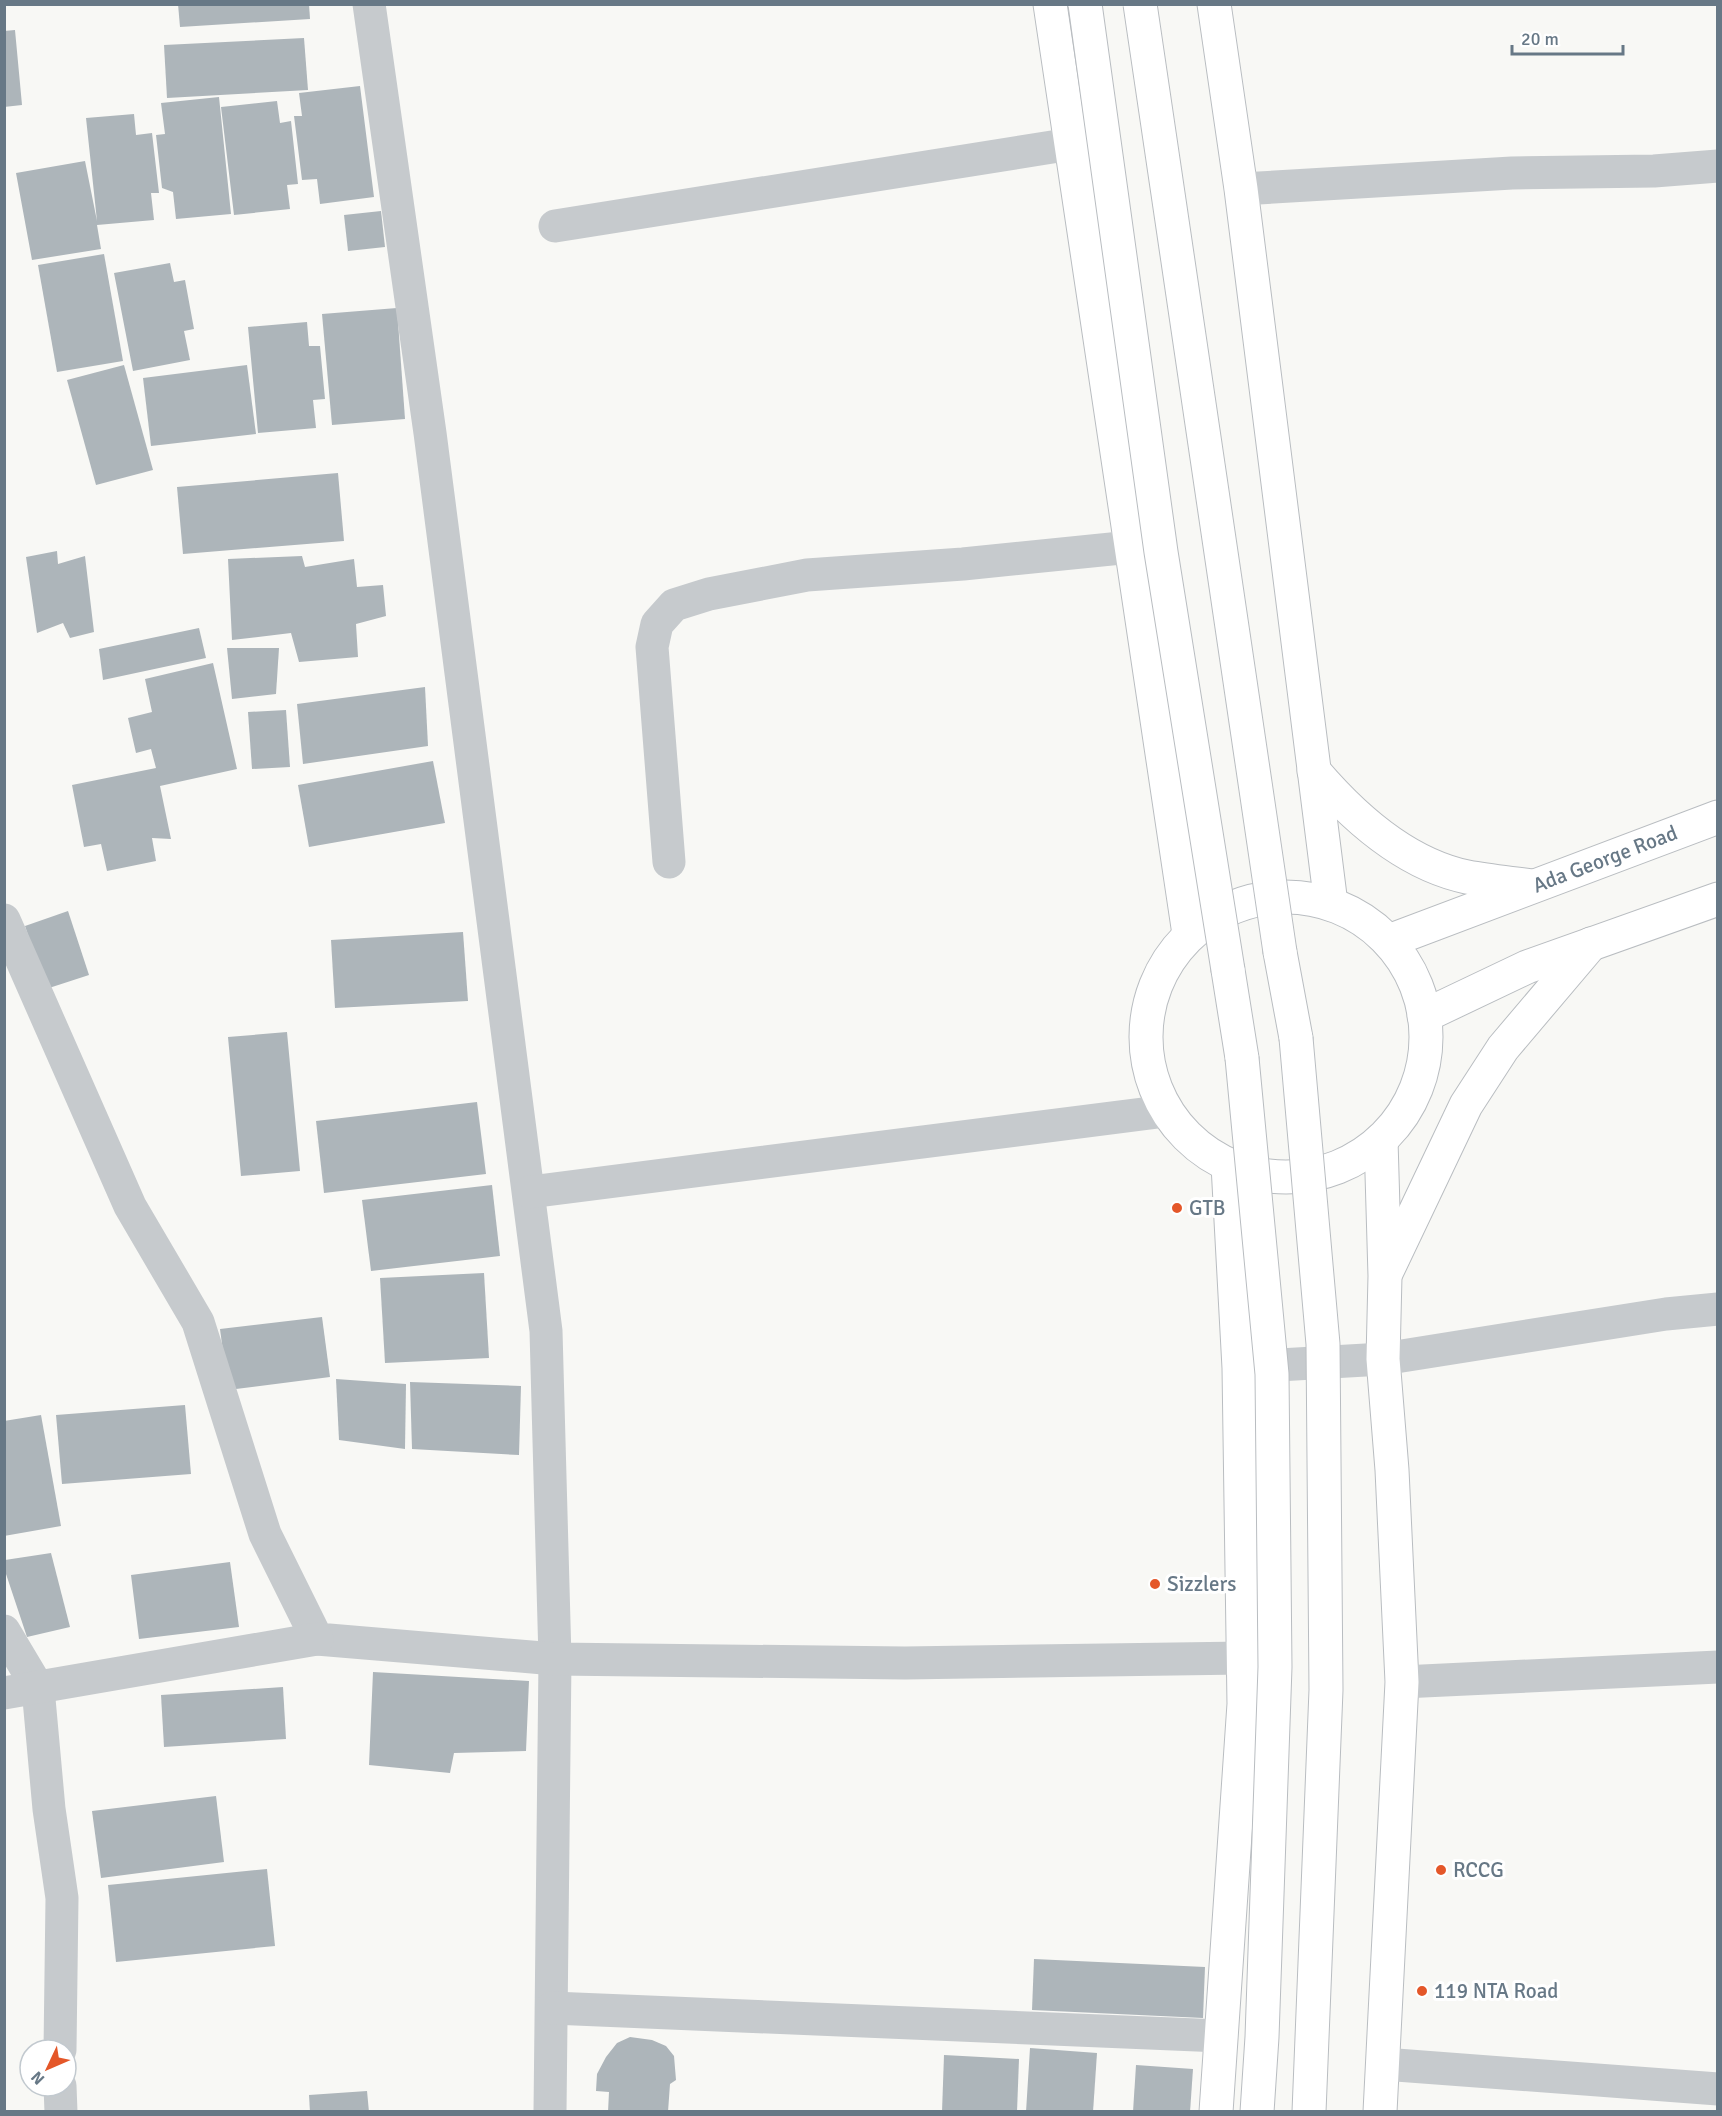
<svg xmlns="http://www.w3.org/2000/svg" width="1722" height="2116" font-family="Signika,sans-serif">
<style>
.building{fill:#adb5ba}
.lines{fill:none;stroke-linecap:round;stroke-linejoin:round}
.major-casing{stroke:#b9bdc1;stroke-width:35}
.minor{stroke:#c6cacd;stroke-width:33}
.major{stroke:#fff;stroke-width:33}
.major-bridge-casing{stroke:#b9bdc1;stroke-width:35;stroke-linecap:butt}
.major-bridge{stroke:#fff;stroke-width:33}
.poi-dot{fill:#e45729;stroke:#fff;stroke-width:2}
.labels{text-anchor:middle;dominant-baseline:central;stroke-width:6;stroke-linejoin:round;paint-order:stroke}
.street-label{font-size:21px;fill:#677886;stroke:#fff}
.poi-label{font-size:21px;fill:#677886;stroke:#fff;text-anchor:start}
</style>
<rect width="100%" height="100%" fill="#f8f8f5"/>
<g class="building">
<polygon points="178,4 309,4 310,19 180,27"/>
<polygon points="15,30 22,105 4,107 4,31"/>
<polygon points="304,38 308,90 167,98 164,45"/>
<polygon points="360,86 374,197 320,204 317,179 302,180 294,116 302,116 299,93"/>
<polygon points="219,97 231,214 176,219 173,192 162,188 156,135 165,134 161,103"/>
<polygon points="277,101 280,123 291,121 298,184 287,185 290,209 234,215 221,107"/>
<polygon points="134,114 136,135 152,133 159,193 151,193 154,220 97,225 101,249 32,260 16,173 85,161 97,221 86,118"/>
<polygon points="381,211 385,247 348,251 344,215"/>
<polygon points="104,254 123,361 57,372 38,265"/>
<polygon points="170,263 174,282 185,280 194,329 184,331 190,360 133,371 114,273"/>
<polygon points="397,308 405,419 332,425 322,314"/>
<polygon points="307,322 309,346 320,346 325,399 313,400 316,428 258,433 248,327"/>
<polygon points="124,365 153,470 96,485 67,380"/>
<polygon points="247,365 256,434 151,446 143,378"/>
<polygon points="338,473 344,541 183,554 177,487"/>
<polygon points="57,551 58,564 85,556 94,632 70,638 63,623 37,633 26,557"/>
<polygon points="302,556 305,567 354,559 357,587 383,585 386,616 356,624 358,657 299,662 291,633 232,640 228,559"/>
<polygon points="199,628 206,658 103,680 99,649"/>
<polygon points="227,648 279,648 276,694 232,699"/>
<polygon points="213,663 237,769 160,786 171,839 152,838 156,861 107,871 101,844 84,847 72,785 156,768 151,749 136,753 128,718 152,712 145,679"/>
<polygon points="425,687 428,746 303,764 297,704"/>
<polygon points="286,710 290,767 252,769 248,712"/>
<polygon points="433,761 445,823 309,847 298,785"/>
<polygon points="68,911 89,975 46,989 25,926"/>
<polygon points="463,932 468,1001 335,1008 331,940"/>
<polygon points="287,1032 300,1171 241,1176 228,1037"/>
<polygon points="477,1102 486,1174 324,1193 316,1121"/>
<polygon points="492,1185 500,1256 371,1271 362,1200"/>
<polygon points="484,1273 489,1358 385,1363 380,1278"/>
<polygon points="322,1317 330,1377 228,1390 220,1329"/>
<polygon points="336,1379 406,1384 405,1449 339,1440"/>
<polygon points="410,1382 521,1386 519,1455 412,1449"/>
<polygon points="185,1405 191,1474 62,1484 56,1415"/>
<polygon points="41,1415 61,1526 4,1536 4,1421"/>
<polygon points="51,1553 70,1627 27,1637 5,1571 5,1560"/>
<polygon points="230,1562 239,1627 139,1639 131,1575"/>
<polygon points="373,1672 529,1681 526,1751 454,1753 450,1773 369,1765"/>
<polygon points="283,1687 286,1739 164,1747 161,1695"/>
<polygon points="216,1796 224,1862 101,1878 92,1811"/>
<polygon points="267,1869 275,1946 116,1962 108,1885"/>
<polygon points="1034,1959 1205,1967 1203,2018 1032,2010"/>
<polygon points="630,2037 652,2040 666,2046 674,2056 676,2080 670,2084 668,2112 608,2112 609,2092 596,2091 597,2074 606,2057 617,2043"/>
<polygon points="1030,2048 1097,2053 1093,2112 1026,2112"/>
<polygon points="944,2055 1019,2059 1017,2112 942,2112"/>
<polygon points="1136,2065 1193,2069 1190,2112 1133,2112"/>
<polygon points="367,2091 369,2112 310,2112 309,2095"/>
</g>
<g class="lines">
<defs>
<g id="major">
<polyline points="1050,4 1189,934"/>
<polyline points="1214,4 1241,189 1331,904"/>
<path d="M1314 771C1354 818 1405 864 1467 877 1488 881 1510 883 1532 886"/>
<circle cx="1286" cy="1037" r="140"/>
<polyline points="1389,941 1718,817"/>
<polyline points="1280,952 1296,1038"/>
<polyline points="1228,970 1242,1058"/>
<polyline points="1424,1016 1527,967 1718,899"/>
<polyline points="1387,1271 1466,1105 1503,1048 1591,944"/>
<polyline points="1216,2112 1244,1704 1239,1368 1228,1165"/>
<polyline points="1380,2112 1402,1682 1392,1470 1383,1359 1385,1276 1381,1140"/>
</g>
</defs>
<use href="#major" class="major-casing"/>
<g class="minor">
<polyline points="369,4 430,433 546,1331 555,1659 550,2112"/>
<polyline points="1241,189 1512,173 1654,171 1718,166"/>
<polyline points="555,226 1071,144"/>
<polyline points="669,862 652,647 657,624 674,605 709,594 807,575 963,564 1131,547"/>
<polyline points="4,920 130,1206 198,1322 265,1534 317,1639 555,1659 905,1663 1244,1658"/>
<polyline points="530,1192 1166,1111"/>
<polyline points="1243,1367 1383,1359 1666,1314 1718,1309"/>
<polyline points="4,1631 38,1688 49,1809 62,1898 60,2050"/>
<polyline points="1402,1682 1718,1667"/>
<polyline points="4,1693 317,1639"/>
<polyline points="552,2008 1221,2036"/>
<polyline points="1383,2064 1718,2089"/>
<polyline points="60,2086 61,2112"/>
</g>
<use href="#major" class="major"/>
<defs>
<g id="major-bridge">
<polyline points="1085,4 1161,552 1228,970"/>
<polyline points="1140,4 1280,952"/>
<polyline points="1296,1038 1323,1344 1326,1690 1309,2112"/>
<polyline points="1242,1058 1272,1374 1275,1667 1262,2037 1257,2112"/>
</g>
</defs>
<use href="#major-bridge" class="major-bridge-casing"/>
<use href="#major-bridge" class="major-bridge"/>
</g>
<g class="poi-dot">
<circle cx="1177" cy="1208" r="6"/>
<circle cx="1155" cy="1584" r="6"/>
<circle cx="1441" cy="1870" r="6"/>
<circle cx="1422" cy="1991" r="6"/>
</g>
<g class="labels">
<g class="street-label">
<text transform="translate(1605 859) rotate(-21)">Ada George Road</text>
</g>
<g class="poi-label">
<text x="1189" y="1208">GTB</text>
<text x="1167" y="1584">Sizzlers</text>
<text x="1453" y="1870">RCCG</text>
<text x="1434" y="1991">119 NTA Road</text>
</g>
</g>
<rect width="1722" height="2116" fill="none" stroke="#677886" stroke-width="12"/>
<g transform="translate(48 2068) rotate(226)"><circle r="28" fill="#ffffff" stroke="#c2c9cf" stroke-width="1.5"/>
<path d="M0-4.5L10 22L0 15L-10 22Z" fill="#e45729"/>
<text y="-9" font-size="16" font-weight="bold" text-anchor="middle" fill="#677886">N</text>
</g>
<path d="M1512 45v9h111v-9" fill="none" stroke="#677886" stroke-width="3"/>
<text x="1521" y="45" font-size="18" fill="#677886" stroke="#ffffff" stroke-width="4.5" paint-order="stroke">20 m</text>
</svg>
